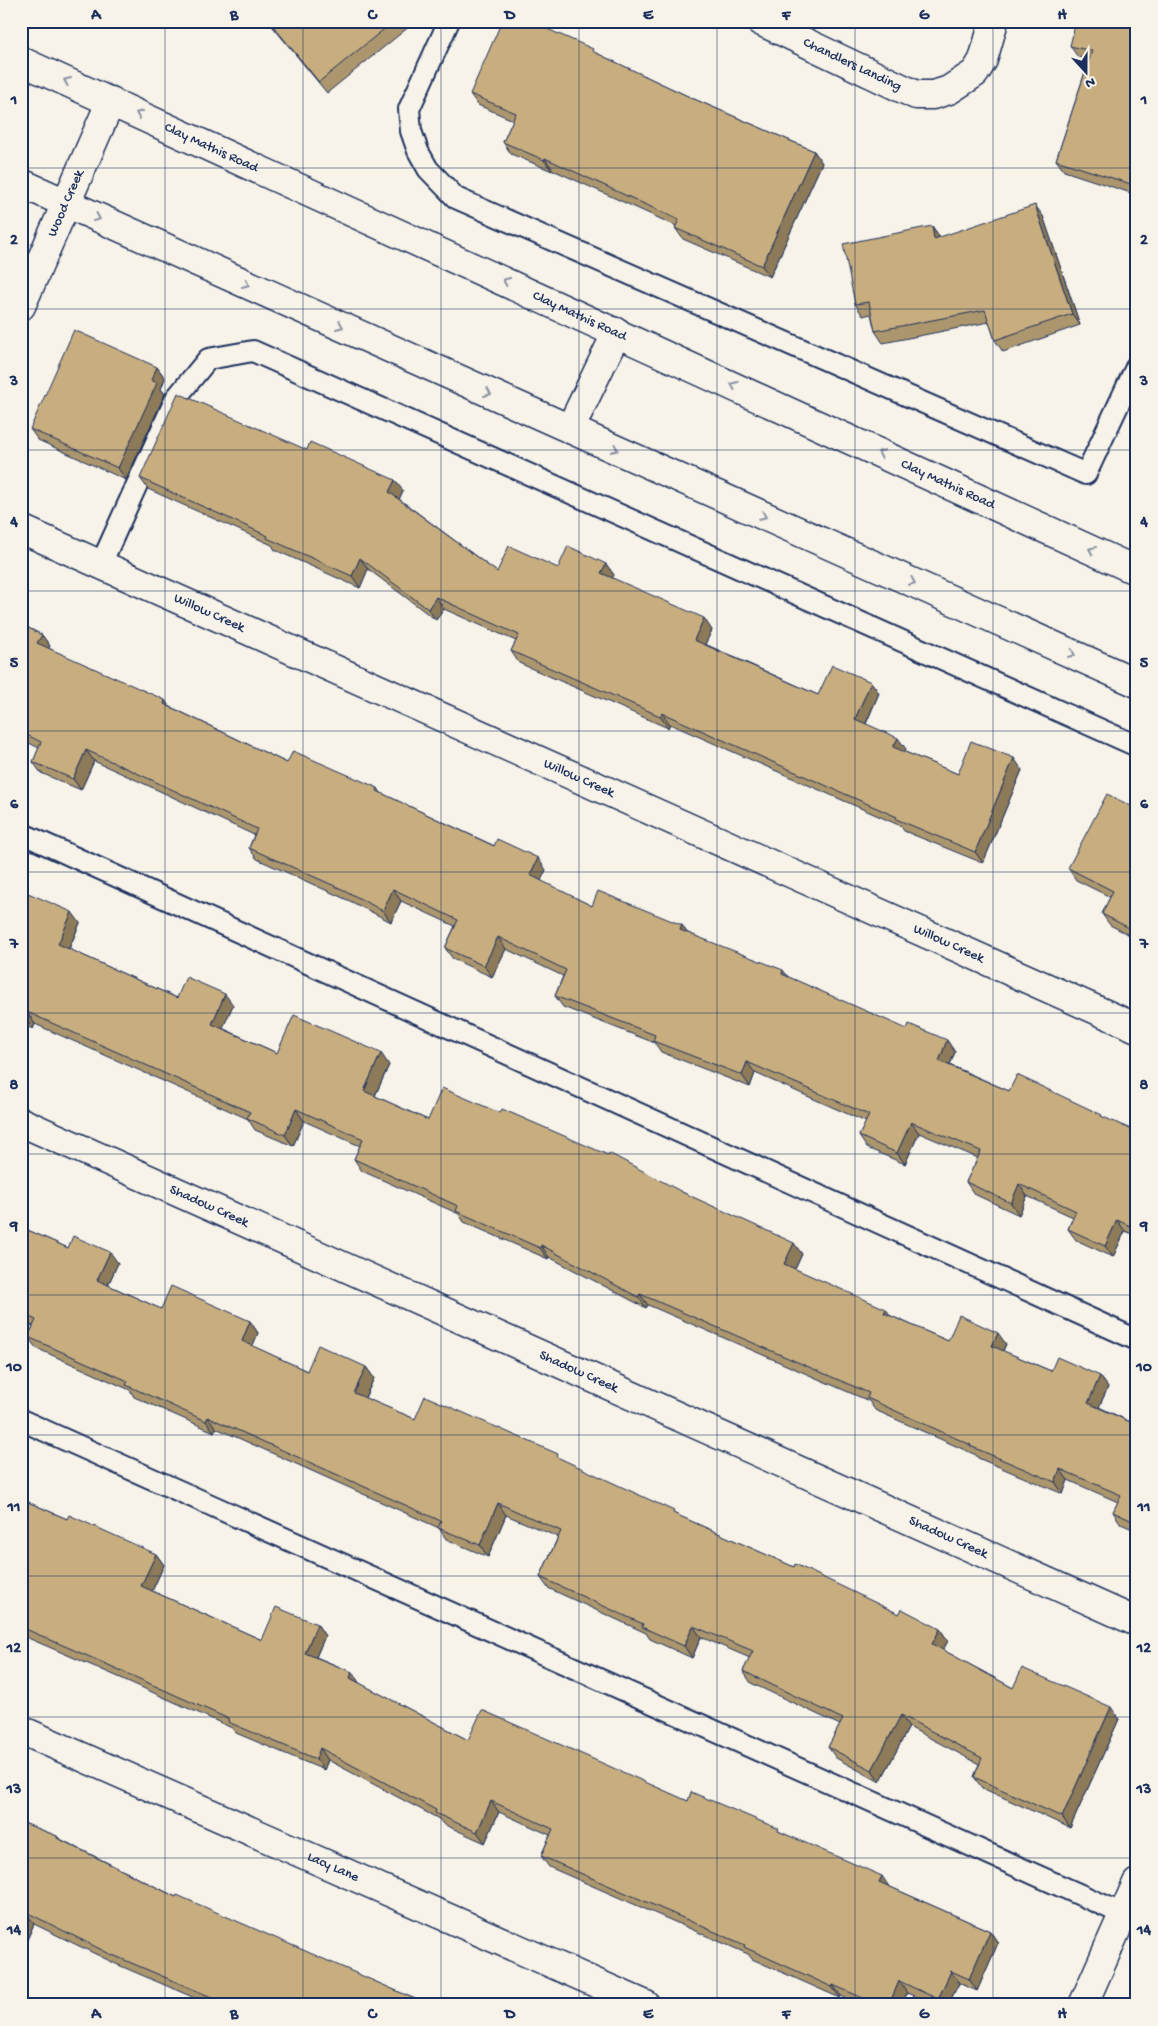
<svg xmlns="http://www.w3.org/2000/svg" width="1158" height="2026" font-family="'Gochi Hand',sans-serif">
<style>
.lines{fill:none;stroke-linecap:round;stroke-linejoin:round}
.lane-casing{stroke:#1b2f5e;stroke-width:24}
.street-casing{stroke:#1b2f5e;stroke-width:31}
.secondary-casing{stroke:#1b2f5e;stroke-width:31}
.lane{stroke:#f7f3e8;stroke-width:20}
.street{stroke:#f7f3e8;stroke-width:28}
.secondary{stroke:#f7f3e8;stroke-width:28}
.wall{fill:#ac966d;stroke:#1b2f5e}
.shaded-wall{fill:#8c7a59;stroke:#1b2f5e}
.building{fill:#c8ae7f;stroke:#1b2f5e}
.oneway{stroke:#8991a3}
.grid{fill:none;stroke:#1b2f5e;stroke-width:1;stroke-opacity:0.55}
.labels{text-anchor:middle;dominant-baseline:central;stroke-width:5;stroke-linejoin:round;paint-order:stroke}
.street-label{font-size:14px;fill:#1b2f5e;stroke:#f7f3e8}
.neatline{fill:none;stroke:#1b2f5e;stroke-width:2}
.grid-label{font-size:16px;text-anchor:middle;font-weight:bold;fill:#1b2f5e}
</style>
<rect width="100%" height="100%" fill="#f7f3e8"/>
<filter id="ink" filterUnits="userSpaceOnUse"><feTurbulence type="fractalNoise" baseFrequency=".02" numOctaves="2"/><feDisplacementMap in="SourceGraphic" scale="10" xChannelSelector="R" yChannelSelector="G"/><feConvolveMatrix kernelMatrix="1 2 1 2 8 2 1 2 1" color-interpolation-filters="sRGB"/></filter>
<g filter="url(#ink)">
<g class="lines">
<defs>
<g id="lane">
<polyline points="449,21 409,109 411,131 418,151 428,169 456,198 1086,474 1137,365"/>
<polyline points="101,564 176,398 208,359 253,351 1137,746"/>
<polyline points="21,833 1137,1340"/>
<polyline points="21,1420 1123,1914"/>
</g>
<g id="street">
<path id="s1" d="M760 21 916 95H933L949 90 975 73 983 60 994 21"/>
<path id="s2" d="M21 306 111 101"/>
<path id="s3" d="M21 529 1137 1028"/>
<path id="s4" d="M21 1122 1137 1622"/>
<path id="s5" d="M21 1730 646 2005"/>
<polyline points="1083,2005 1137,1883"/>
</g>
<g id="secondary">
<path id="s6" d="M21 61 1137 571"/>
<polyline points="21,183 1137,683"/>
<polyline points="570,429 617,332"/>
</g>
</defs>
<use href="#lane" class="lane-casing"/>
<use href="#street" class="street-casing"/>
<use href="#secondary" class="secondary-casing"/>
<use href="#lane" class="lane"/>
<use href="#street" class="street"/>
<use href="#secondary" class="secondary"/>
</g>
<g class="wall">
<polygon points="268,21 414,21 415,22 327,93"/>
<polygon points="1137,21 1137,195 1064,171 1056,160 1089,60 1078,57 1070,46"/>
<polygon points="596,53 694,99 814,151 822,163 770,277 683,239 675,228 676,226 553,170 552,171 511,154 503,142 513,120 478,105 470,94"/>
<polygon points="1043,216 1080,325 1003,352 995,340 989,322 883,343 875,331 871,314 863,316 855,304 932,226 940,237"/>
<polygon points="157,367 165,378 161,389 165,394 126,480 38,440 30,429"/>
<polygon points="307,450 403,491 399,499 497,572 558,568 606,564 614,575 612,578 712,630 705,644 818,695 871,682 879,693 866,724 906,749 905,752 958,774 1022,770 983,863 904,831 901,826 670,724 668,728 519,663 511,651 516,641 444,609 436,620 368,569 360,588 275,550 272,545 148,489 140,478"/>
<polygon points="21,624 42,635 50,646 48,648 287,763 378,788 381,793 546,870 540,881 592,906 688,933 788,977 955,1052 950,1065 1009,1091 1104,1118 1137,1132 1137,1236 1125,1231 1113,1257 1076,1240 1068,1229 1073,1217 1027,1196 1019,1215 974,1194 966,1182 978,1158 919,1133 905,1164 867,1148 859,1136 866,1122 755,1073 750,1087 661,1052 655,1043 563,1007 555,996 563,976 506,949 492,977 453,959 445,948 455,926 401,901 391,922 352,902 257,859 249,848 254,835 136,780 94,761 81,790 41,773 33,762 39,748 21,739"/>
<polygon points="1137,809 1137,939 1110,925 1102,914 1110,897 1076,880 1068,868"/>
<polygon points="21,890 80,923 69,949 177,998 233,1005 222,1028 277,1053 389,1065 375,1096 428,1120 684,1193 802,1254 795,1269 891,1316 948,1341 1006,1344 1003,1351 1051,1371 1100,1376 1108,1387 1099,1407 1137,1425 1137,1531 1121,1524 1113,1512 1118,1502 1068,1480 1063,1494 978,1458 976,1455 875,1410 869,1401 648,1305 646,1308 549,1257 548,1259 464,1222 459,1214 362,1171 354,1159 360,1146 304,1121 293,1146 255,1130 248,1119 134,1068 35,1024 33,1029 21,1024"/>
<polygon points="21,1227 68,1248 118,1263 108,1285 161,1309 250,1321 258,1333 252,1346 307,1371 366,1367 374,1378 365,1398 415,1419 562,1460 677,1515 899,1614 940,1629 948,1641 943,1650 1013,1688 1119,1719 1070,1828 982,1788 974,1777 979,1764 909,1727 880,1782 836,1758 828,1747 840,1725 751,1683 743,1671 750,1658 701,1637 692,1658 650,1639 646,1633 548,1588 540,1577 558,1537 506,1515 488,1557 446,1539 439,1528 216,1428 214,1432 134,1397 130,1390 36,1348 28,1337 33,1326 21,1321"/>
<polygon points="21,1499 67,1519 156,1554 164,1565 152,1591 262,1640 317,1624 325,1636 316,1657 352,1672 359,1683 468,1740 688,1801 780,1832 888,1886 990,1931 998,1943 977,1991 959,1983 948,2005 934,2005 907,1993 902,2005 861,2005 841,1996 840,1998 752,1959 748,1954 549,1867 541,1856 550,1835 499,1812 485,1843 443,1824 439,1819 328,1760 324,1770 236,1733 232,1728 114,1675 21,1635"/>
<polygon points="21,1822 57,1836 60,1839 176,1897 429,2005 211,2005 116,1964 34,1924 22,1951 21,1951"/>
</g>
<g class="shaded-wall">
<polygon points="814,151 822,163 770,277 762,266"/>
<polygon points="545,158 553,170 552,171 544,160"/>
<polygon points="1035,205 1043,216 1080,325 1072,314"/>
<polygon points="932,226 940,238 934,239"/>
<polygon points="157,367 165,378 161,389 165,394 126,480 118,468 151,380"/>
<polygon points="395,480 403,491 397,504 389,492"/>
<polygon points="360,558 368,569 360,588 352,576"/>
<polygon points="606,564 614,575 609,585 601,573"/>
<polygon points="436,597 444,609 436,620 428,609"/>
<polygon points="704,618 712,630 702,651 694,640"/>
<polygon points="42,635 50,646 45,655 37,643"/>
<polygon points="871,682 879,693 863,730 855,719"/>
<polygon points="165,700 173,712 164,704"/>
<polygon points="662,713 670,724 668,728 660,716"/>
<polygon points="898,738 906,749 901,759 893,747"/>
<polygon points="86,750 94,761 81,790 73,779"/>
<polygon points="1014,758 1022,770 983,863 975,852"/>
<polygon points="538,858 546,870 538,887 530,875"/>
<polygon points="393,889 401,901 391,922 383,911"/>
<polygon points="72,912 80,923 66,955 58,944"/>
<polygon points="682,925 690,937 680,930"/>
<polygon points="498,937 506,949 492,977 484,966"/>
<polygon points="783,970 791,981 782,974"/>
<polygon points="225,994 233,1005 220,1035 212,1024"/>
<polygon points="27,1012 35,1024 33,1029 25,1018"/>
<polygon points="947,1040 955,1052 947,1072 939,1061"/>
<polygon points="381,1053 389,1065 372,1102 364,1091"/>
<polygon points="747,1062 755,1073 750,1087 742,1075"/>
<polygon points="296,1109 304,1121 293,1146 285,1135"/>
<polygon points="911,1122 919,1133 905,1164 897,1153"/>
<polygon points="1019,1184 1027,1196 1019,1215 1011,1203"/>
<polygon points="1117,1220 1125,1231 1113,1257 1105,1246"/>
<polygon points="794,1243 802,1254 792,1276 784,1264"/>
<polygon points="541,1245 549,1257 548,1259 540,1248"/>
<polygon points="110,1252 118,1263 105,1292 97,1280"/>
<polygon points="640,1294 648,1305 646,1308 638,1297"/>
<polygon points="886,1309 894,1321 884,1313"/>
<polygon points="250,1321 258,1333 250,1353 242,1341"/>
<polygon points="998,1333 1006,1344 1000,1357 992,1346"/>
<polygon points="366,1367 374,1378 362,1404 354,1393"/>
<polygon points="1100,1376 1108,1387 1096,1414 1088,1403"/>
<polygon points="208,1417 216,1428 214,1432 206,1421"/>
<polygon points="1060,1469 1068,1480 1063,1494 1055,1482"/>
<polygon points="498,1503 506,1515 488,1557 480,1545"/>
<polygon points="156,1554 164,1565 149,1598 141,1586"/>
<polygon points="317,1624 325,1636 313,1664 305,1653"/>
<polygon points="693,1626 701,1637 692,1658 684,1646"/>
<polygon points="940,1629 948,1641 940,1655 932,1644"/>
<polygon points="352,1672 360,1684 350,1678"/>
<polygon points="1111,1707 1119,1719 1070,1828 1062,1817"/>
<polygon points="901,1715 909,1727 880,1782 872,1770"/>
<polygon points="320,1748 328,1760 324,1770 316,1759"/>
<polygon points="491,1801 499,1812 485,1843 477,1832"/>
<polygon points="882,1876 890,1888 879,1882"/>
<polygon points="26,1912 34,1924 22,1951 21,1950 21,1923"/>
<polygon points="990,1931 998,1943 977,1991 969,1979"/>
<polygon points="951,1971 959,1983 948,2005 942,2005 938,1999"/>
<polygon points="899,1981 907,1993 902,2005 889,2005"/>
<polygon points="833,1985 841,1996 840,1998 832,1987"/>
</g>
<g class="building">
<polygon points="269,21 394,21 319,82"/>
<polygon points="502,21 529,21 593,49 592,51 694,99 814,151 762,266 675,228 679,220 545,158 544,160 503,142 516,113 470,94"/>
<polygon points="1076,21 1137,21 1137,186 1056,160 1092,51 1070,46"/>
<polygon points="1035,205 1072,314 995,340 985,310 875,331 869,302 855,304 843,244 932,226 934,239"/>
<polygon points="74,330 157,367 151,380 157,383 118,468 30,429"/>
<polygon points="178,393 307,450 310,442 395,480 389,492 497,572 509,546 558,568 568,546 606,564 601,573 704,618 694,640 818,695 832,665 871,682 855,719 898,738 893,747 958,774 971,741 1014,758 975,852 896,819 897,817 662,713 660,716 511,651 519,635 436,597 428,609 360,558 352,576 267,538 268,536 140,478"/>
<polygon points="21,624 42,635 37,643 165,700 164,704 287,763 293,751 378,788 377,791 494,846 497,839 538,858 530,875 592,906 598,891 682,925 680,930 783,970 782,974 907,1029 909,1024 947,1040 939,1061 1009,1091 1017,1075 1102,1115 1101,1116 1137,1132 1137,1229 1117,1220 1105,1246 1068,1229 1076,1211 1019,1184 1011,1203 966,1182 981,1151 911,1122 897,1153 859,1136 869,1115 747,1062 742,1075 653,1041 655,1035 555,996 566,970 498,937 484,966 445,948 458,920 393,889 383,911 344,890 249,848 257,829 128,769 86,750 73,779 33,762 41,742 21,732"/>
<polygon points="1107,794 1137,809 1137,932 1102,914 1113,891 1068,868"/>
<polygon points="21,890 72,912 58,944 177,998 186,977 225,994 212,1024 277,1053 294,1015 381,1053 364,1091 428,1120 442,1088 500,1113 502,1109 608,1155 609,1153 684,1193 794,1243 784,1264 886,1309 884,1313 948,1341 959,1315 998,1333 992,1346 1051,1371 1057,1357 1100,1376 1088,1403 1137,1425 1137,1523 1113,1512 1121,1495 1060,1469 1055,1482 970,1446 971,1445 867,1398 869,1393 640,1294 638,1297 541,1245 540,1248 456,1211 458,1206 354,1159 363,1139 296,1109 285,1135 247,1118 250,1112 126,1056 27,1012 25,1018 21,1016"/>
<polygon points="21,1227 68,1248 73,1236 110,1252 97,1280 161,1309 171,1286 250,1321 242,1341 307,1371 318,1345 366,1367 354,1393 415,1419 425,1396 558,1454 557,1457 674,1511 673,1513 794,1567 795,1564 899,1614 902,1609 940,1629 932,1644 1013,1688 1022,1668 1111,1707 1062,1817 974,1777 982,1758 901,1715 872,1770 828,1747 843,1719 743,1671 753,1651 693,1626 684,1646 642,1627 643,1624 540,1577 561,1531 498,1503 480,1545 438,1528 441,1521 208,1417 206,1421 126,1385 128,1381 28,1337 36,1320 21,1313"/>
<polygon points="21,1499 67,1519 69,1515 156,1554 141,1586 262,1640 276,1607 317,1624 305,1653 352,1672 350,1678 468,1740 482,1710 688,1801 691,1792 779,1829 778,1831 882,1876 879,1882 990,1931 969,1979 951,1971 938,1999 899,1981 889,2005 879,2005 833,1985 832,1987 744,1947 745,1945 541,1856 553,1829 491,1801 477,1832 435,1813 436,1810 320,1748 316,1759 228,1722 229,1719 106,1664 21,1627"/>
<polygon points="21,1822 57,1836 57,1838 176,1897 177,1895 429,2005 230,2005 108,1953 26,1912 21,1923"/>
</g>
<defs><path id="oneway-chevron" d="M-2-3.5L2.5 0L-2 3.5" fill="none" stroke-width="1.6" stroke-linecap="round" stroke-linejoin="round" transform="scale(1.25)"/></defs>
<g class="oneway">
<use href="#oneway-chevron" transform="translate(67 81) rotate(-156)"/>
<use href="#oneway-chevron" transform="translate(139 114) rotate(-156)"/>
<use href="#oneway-chevron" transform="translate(97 218) rotate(24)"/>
<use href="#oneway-chevron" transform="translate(506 281) rotate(-155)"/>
<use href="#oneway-chevron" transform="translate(246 284) rotate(24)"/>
<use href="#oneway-chevron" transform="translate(340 326) rotate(24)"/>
<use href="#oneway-chevron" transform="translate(734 385) rotate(-155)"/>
<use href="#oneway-chevron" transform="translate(488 393) rotate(24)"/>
<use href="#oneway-chevron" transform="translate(615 449) rotate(24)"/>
<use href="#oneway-chevron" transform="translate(881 453) rotate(-155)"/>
<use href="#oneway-chevron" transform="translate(763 516) rotate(24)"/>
<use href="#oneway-chevron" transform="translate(1092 550) rotate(-155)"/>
<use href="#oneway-chevron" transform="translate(912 582) rotate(24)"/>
<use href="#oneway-chevron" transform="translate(1072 654) rotate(24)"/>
</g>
</g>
<path class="grid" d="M165 21V2005M303 21V2005M441 21V2005M579 21V2005M717 21V2005M855 21V2005M993 21V2005M21 168H1137M21 309H1137M21 450H1137M21 591H1137M21 731H1137M21 872H1137M21 1013H1137M21 1154H1137M21 1295H1137M21 1435H1137M21 1576H1137M21 1717H1137M21 1858H1137"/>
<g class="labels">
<g class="street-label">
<text stroke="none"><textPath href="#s1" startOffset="102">Chandlers Landing</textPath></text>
<text stroke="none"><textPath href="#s6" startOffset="209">Clay Mathis Road</textPath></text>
<text stroke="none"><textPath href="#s2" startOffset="112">Wood Creek</textPath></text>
<text stroke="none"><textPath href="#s6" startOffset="614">Clay Mathis Road</textPath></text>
<text stroke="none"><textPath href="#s6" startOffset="1019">Clay Mathis Road</textPath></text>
<text stroke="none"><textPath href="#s3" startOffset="206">Willow Creek</textPath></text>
<text stroke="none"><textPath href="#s3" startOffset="611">Willow Creek</textPath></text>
<text stroke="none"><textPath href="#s3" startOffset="1016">Willow Creek</textPath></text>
<text stroke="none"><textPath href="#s4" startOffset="206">Shadow Creek</textPath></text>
<text stroke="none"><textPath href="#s4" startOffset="611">Shadow Creek</textPath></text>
<text stroke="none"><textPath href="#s4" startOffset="1016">Shadow Creek</textPath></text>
<text stroke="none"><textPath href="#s5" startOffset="341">Lacy Lane</textPath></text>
</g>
</g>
<rect width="1158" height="2026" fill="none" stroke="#f7f3e8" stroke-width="55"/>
<g transform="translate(1086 72) rotate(159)" stroke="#f7f3e8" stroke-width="4" paint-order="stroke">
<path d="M0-4L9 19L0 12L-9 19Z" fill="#1b2f5e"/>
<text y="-8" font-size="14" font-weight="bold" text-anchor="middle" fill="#1b2f5e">N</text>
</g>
<rect x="28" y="28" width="1102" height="1970" class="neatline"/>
<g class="grid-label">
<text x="96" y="19">A</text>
<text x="234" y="19">B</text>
<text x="372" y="19">C</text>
<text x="510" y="19">D</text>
<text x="648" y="19">E</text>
<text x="786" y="19">F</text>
<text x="924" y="19">G</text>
<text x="1062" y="19">H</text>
<text x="14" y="104">1</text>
<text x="1144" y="104">1</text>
<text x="14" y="244">2</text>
<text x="1144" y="244">2</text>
<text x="14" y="385">3</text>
<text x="1144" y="385">3</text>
<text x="14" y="526">4</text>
<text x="1144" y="526">4</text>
<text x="14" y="667">5</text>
<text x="1144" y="667">5</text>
<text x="14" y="808">6</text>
<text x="1144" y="808">6</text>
<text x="14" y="948">7</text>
<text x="1144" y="948">7</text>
<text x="14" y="1089">8</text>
<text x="1144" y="1089">8</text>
<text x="14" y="1230">9</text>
<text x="1144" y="1230">9</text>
<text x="14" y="1371">10</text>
<text x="1144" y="1371">10</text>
<text x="14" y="1511">11</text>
<text x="1144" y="1511">11</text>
<text x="14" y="1652">12</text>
<text x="1144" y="1652">12</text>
<text x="14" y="1793">13</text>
<text x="1144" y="1793">13</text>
<text x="14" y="1934">14</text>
<text x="1144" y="1934">14</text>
<text x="96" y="2018">A</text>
<text x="234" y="2018">B</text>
<text x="372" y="2018">C</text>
<text x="510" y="2018">D</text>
<text x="648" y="2018">E</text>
<text x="786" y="2018">F</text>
<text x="924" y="2018">G</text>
<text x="1062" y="2018">H</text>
</g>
</svg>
